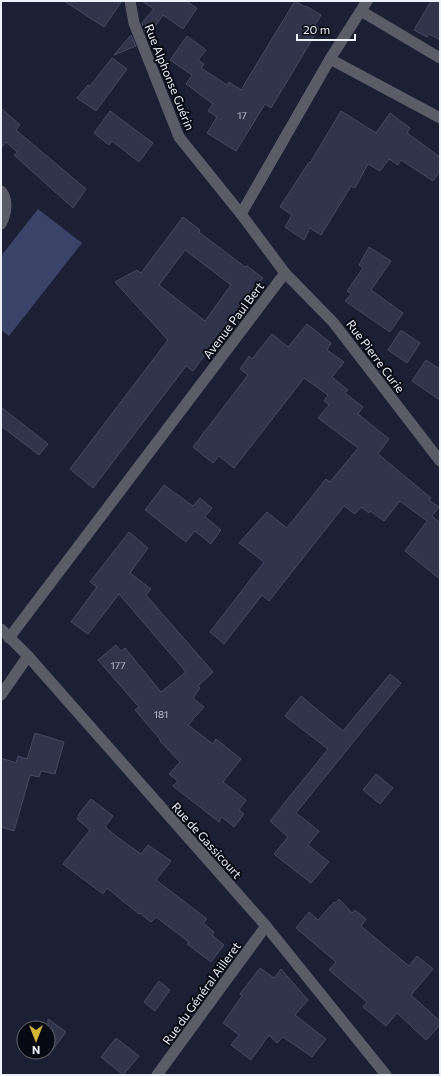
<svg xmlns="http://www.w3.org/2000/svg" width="441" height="1076" font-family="Commissioner,sans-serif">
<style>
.garden{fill:#3b4369}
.building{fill:#30354c;stroke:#444a61;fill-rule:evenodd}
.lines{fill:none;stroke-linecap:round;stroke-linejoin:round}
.minor{stroke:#5a5d68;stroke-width:11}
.labels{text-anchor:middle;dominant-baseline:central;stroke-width:4;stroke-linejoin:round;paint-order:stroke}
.number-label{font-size:10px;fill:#bec2d0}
.street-label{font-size:12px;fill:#edf1fc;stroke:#080a13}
</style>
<rect width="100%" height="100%" fill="#1b2035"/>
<polygon class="garden" points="38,209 82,243 9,336 1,330 1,256"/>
<g class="building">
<polygon points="64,1 122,1 104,27"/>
<polygon points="142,1 186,1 197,8 183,29 163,15 147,38 142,23 154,9"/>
<polygon points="295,1 305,7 306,6 321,15 315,25 319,28 271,108 265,104 236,151 207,133 217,117 208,111 213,104 186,84 192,75 170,60 187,36 206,50 198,60 204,64 201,68 227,85 229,82 241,90"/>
<polygon points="431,1 440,1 440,40 429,34 427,37 414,30"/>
<polygon points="131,35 136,46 114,55"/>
<polygon points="112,58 127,69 96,111 77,98 88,85 90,86"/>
<polygon points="1,108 20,125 16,130 86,189 73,208 14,155 17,152 6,142 1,148"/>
<polygon points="110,111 153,143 139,162 112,141 109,145 94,133"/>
<polygon points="341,111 376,133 390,113 410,128 407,133 440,157 440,171 433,181 401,160 398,165 389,159 380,171 368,164 355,188 351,186 321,235 310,228 304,240 285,227 292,215 280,207 309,162 310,163"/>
<path d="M183 217 200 230 199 232 245 267 247 266 263 278 193 371 186 366 93 488 70 469 168 340 115 282 137 270 141 273ZM185 250 231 285 205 321 159 285Z"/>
<polygon points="369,247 391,261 371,290 403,313 390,332 345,301 351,294 347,291 363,268 359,265"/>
<polygon points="307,324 331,343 327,350 344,362 332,377 348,390 345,393 363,407 358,414 389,439 378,454 431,498 429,500 439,507 432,516 440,523 440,579 405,551 427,521 400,501 384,521 370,511 369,513 361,507 355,514 344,506 269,601 262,595 224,644 210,632 264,562 239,543 267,512 287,528 326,479 330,482 358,448 318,418 329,405 324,401 328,395 304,378 234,468 219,456 213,463 193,447 248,375 240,369 249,356 252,359 272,334 288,347"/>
<polygon points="401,330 420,343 407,363 388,350"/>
<polygon points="426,360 440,369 440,400 412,381"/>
<polygon points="1,407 48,444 39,455 1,426"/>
<polygon points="164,485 193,506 200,498 212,508 205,517 221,530 211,544 195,531 186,542 145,510"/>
<polygon points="129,532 148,548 130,573 151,589 146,595 213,672 198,686 200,688 193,698 204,707 188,725 213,744 216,739 241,759 223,782 246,800 239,810 244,814 234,827 222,817 219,822 173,786 178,781 169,774 180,762 160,741 160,739 135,710 139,707 98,660 116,645 121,651 125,648 161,692 186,672 119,594 88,634 71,622 97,587 90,582"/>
<polygon points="390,674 401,683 296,813 319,831 308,845 329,862 311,883 274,854 288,837 270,821 328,749 285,716 301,696 343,731"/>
<polygon points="35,733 64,742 55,774 41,771 39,777 30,775 14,831 1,827 1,758 16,763 18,756 27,759"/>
<polygon points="376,774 393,788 380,804 363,790"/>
<polygon points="91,799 113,816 105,827 120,839 141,854 148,845 171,861 156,880 207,919 203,923 214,932 212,935 224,945 211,962 187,944 189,942 156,917 151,922 140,913 139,914 107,888 103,894 63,864 90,830 77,819 79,816 78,815"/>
<polygon points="339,899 352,913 355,910 366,919 361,926 409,966 417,956 433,969 411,995 440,1021 440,1025 426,1040 397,1013 386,1026 363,1007 367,1002 329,970 336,962 296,928 309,912 318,920 334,902 336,903"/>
<polygon points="260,968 274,978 281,969 308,1000 295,1015 326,1039 312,1057 283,1037 277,1043 269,1035 251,1060 231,1045 239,1035 223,1023 242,996 240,994"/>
<polygon points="159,981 170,990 155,1011 144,1002"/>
<polygon points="48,1019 66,1032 48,1056"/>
<polygon points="116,1038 139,1056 123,1075 101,1057"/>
</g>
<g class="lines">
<g class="minor">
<polyline points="130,1 134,23 179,137 241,214"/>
<polyline points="367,1 330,59 241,214 285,273 333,322 440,461"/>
<polyline points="361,11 440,58"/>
<polyline points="330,59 440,118"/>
<path d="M1 191C9 200 6 215 1 224"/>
<polyline points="1,629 28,656 266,926 386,1075"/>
<polyline points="9,638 285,273"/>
<polyline points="1,695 28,656"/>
<polyline points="157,1075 266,926"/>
</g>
</g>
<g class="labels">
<g class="number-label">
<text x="242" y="115">17</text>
<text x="118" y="665">177</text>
<text x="161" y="714">181</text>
</g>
<g class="street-label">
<text transform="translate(170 77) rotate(68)">Rue Alphonse Guérin</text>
<text transform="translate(233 320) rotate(-53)">Avenue Paul Bert</text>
<text transform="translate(376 356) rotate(53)">Rue Pierre Curie</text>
<text transform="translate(207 840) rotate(48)">Rue de Gassicourt</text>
<text transform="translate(201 993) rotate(-54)">Rue du Général Ailleret</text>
</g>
</g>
<rect width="441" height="1076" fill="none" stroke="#edf1fc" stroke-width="4"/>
<g transform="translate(36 1040) rotate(180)"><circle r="19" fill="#080a13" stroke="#646670"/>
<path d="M0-3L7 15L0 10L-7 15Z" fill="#d6b534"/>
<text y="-6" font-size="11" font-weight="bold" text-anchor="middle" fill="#edf1fc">N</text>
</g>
<path d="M297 34v6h58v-6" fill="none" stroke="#edf1fc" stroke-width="2"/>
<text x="303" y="34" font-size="12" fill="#edf1fc" stroke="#080a13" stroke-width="3" paint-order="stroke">20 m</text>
</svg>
